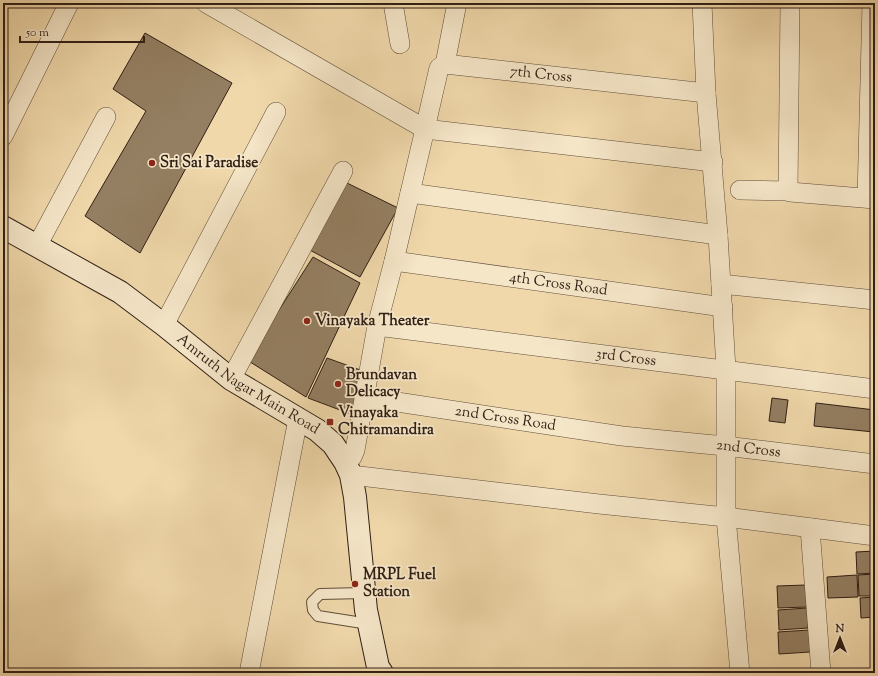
<svg xmlns="http://www.w3.org/2000/svg" width="878" height="676" font-family="'Sorts Mill Goudy',serif">
<style>
.building{fill:#947f62;stroke:#301f14}
.lines{fill:none;stroke-linecap:round;stroke-linejoin:round}
.service-casing{stroke:#604d3a;stroke-width:12}
.minor-casing{stroke:#604d3a;stroke-width:20}
.secondary-casing{stroke:#301f14;stroke-width:24}
.service{stroke:#f5e6c8;stroke-width:10}
.minor{stroke:#f5e6c8;stroke-width:19}
.secondary{stroke:#f5e6c8;stroke-width:22}
.poi-dot{fill:#8f2418;stroke:#f5e6c8;stroke-width:1.5}
.labels{text-anchor:middle;dominant-baseline:central;stroke-width:3.5;stroke-linejoin:round;paint-order:stroke}
.street-label{font-size:15px;fill:#301f14;stroke:#f5e6c8}
.poi-label{font-size:15px;font-weight:bold;fill:#301f14;stroke:#f5e6c8;text-anchor:start}
</style>
<rect width="100%" height="100%" fill="#f0d8aa"/>
<filter id="stains"><feTurbulence type="fractalNoise" baseFrequency=".005" numOctaves="4"/><feColorMatrix values="0 0 0 0 .2 0 0 0 0 .09 0 0 0 0 .02 0 0 0 .5 -.17"/></filter>
<radialGradient id="worn" r=".72"><stop offset=".6" stop-color="#630" stop-opacity="0"/><stop offset="1" stop-color="#630" stop-opacity=".3"/></radialGradient>
<g class="building">
<polygon points="145,33 232,83 140,253 85,216 146,111 113,89"/>
<polygon points="347,183 398,208 360,277 308,249"/>
<polygon points="313,257 360,283 306,397 247,360"/>
<polygon points="327,358 363,371 356,416 308,398"/>
<polygon points="772,398 788,400 785,423 769,421"/>
<polygon points="816,403 875,410 874,432 814,426"/>
<polygon points="875,551 875,573 857,574 856,552"/>
<polygon points="875,574 875,596 859,596 858,575"/>
<polygon points="857,575 858,597 828,598 827,577"/>
<polygon points="806,585 807,607 778,608 777,586"/>
<polygon points="875,597 875,617 861,618 860,598"/>
<polygon points="807,608 808,628 779,630 778,610"/>
<polygon points="809,630 810,652 779,654 778,632"/>
</g>
<g class="lines">
<defs>
<polyline id="service" points="364,593 320,594 312,602 313,610 318,616 369,624"/>
<g id="minor">
<polyline points="206,3 425,129 394,261 377,326 355,450 352,457 345,462"/>
<polyline points="393,3 400,44"/>
<polyline points="702,3 706,93 718,235 726,369 726,517 740,673"/>
<polyline points="445,64 457,3"/>
<polyline points="706,93 445,64 439,68 425,129 713,162"/>
<polyline points="3,136 69,3"/>
<polyline points="740,190 788,191 790,192 875,199"/>
<polyline points="788,191 790,3"/>
<polyline points="410,193 718,235"/>
<polyline points="867,198 872,3"/>
<polyline points="37,246 106,117"/>
<path id="s1" d="M394 261 723 307"/>
<polyline points="721,284 875,300"/>
<polyline points="164,325 276,112"/>
<path id="s2" d="M377 326 875 389"/>
<polyline points="231,379 343,171"/>
<path id="s3" d="M364 397 622 436 725 446 875 464"/>
<polyline points="351,475 599,504 726,517 875,536"/>
<polyline points="810,528 821,673"/>
<polyline points="249,673 298,419"/>
</g>
<g id="secondary">
<path id="s4" d="M3 227 120 292 164 325 231 379 317 430 333 444 345 462 351 475 355 497 366 610 378 667 382 673"/>
</g>
</defs>
<use href="#service" class="service-casing"/>
<use href="#minor" class="minor-casing"/>
<use href="#secondary" class="secondary-casing"/>
<use href="#service" class="service"/>
<use href="#minor" class="minor"/>
<use href="#secondary" class="secondary"/>
</g>
<g class="poi-dot">
<circle cx="152" cy="163" r="4"/>
<circle cx="307" cy="321" r="4"/>
<circle cx="338" cy="384" r="4"/>
<rect x="326" y="418" width="8" height="8" rx="2"/>
<circle cx="355" cy="584" r="4"/>
</g>
<g class="labels">
<g class="street-label">
<text transform="translate(541 75) rotate(6)">7th Cross</text>
<text stroke="none"><textPath href="#s1" startOffset="166">4th Cross Road</textPath></text>
<text stroke="none"><textPath href="#s2" startOffset="251">3rd Cross</textPath></text>
<text stroke="none"><textPath href="#s4" startOffset="292">Amruth Nagar Main Road</textPath></text>
<text stroke="none"><textPath href="#s3" startOffset="143">2nd Cross Road</textPath></text>
<text stroke="none"><textPath href="#s3" startOffset="388">2nd Cross</textPath></text>
</g>
<g class="poi-label">
<text x="160" y="163">Sri Sai Paradise</text>
<text x="315" y="321">Vinayaka Theater</text>
<text x="346" y="375">Brundavan<tspan x="346" dy="17">Delicacy</tspan></text>
<text x="338" y="413">Vinayaka<tspan x="338" dy="17">Chitramandira</tspan></text>
<text x="363" y="575">MRPL Fuel<tspan x="363" dy="17">Station</tspan></text>
</g>
</g>
<rect width="878" height="676" fill="none" stroke="#f0d8aa" stroke-width="16"/>
<rect x="4" y="4" width="870" height="668" fill="none" stroke="#301f14" stroke-width="2"/>
<rect x="8" y="8" width="862" height="660" fill="none" stroke="#301f14"/>
<g transform="translate(840 638)" stroke="#f5e6c8" stroke-width="3" paint-order="stroke">
<path d="M0-3L7 15L0 10L-7 15Z" fill="#301f14"/>
<text y="-6" font-size="11" font-weight="bold" text-anchor="middle" fill="#301f14">N</text>
</g>
<path d="M20 36v6h124v-6" fill="none" stroke="#301f14" stroke-width="2"/>
<text x="26" y="36" font-size="12" fill="#301f14" stroke="#f5e6c8" stroke-width="3" paint-order="stroke">50 m</text>
<rect width="100%" height="100%" filter="url(#stains)"/>
<rect width="100%" height="100%" fill="url(#worn)"/>
</svg>
